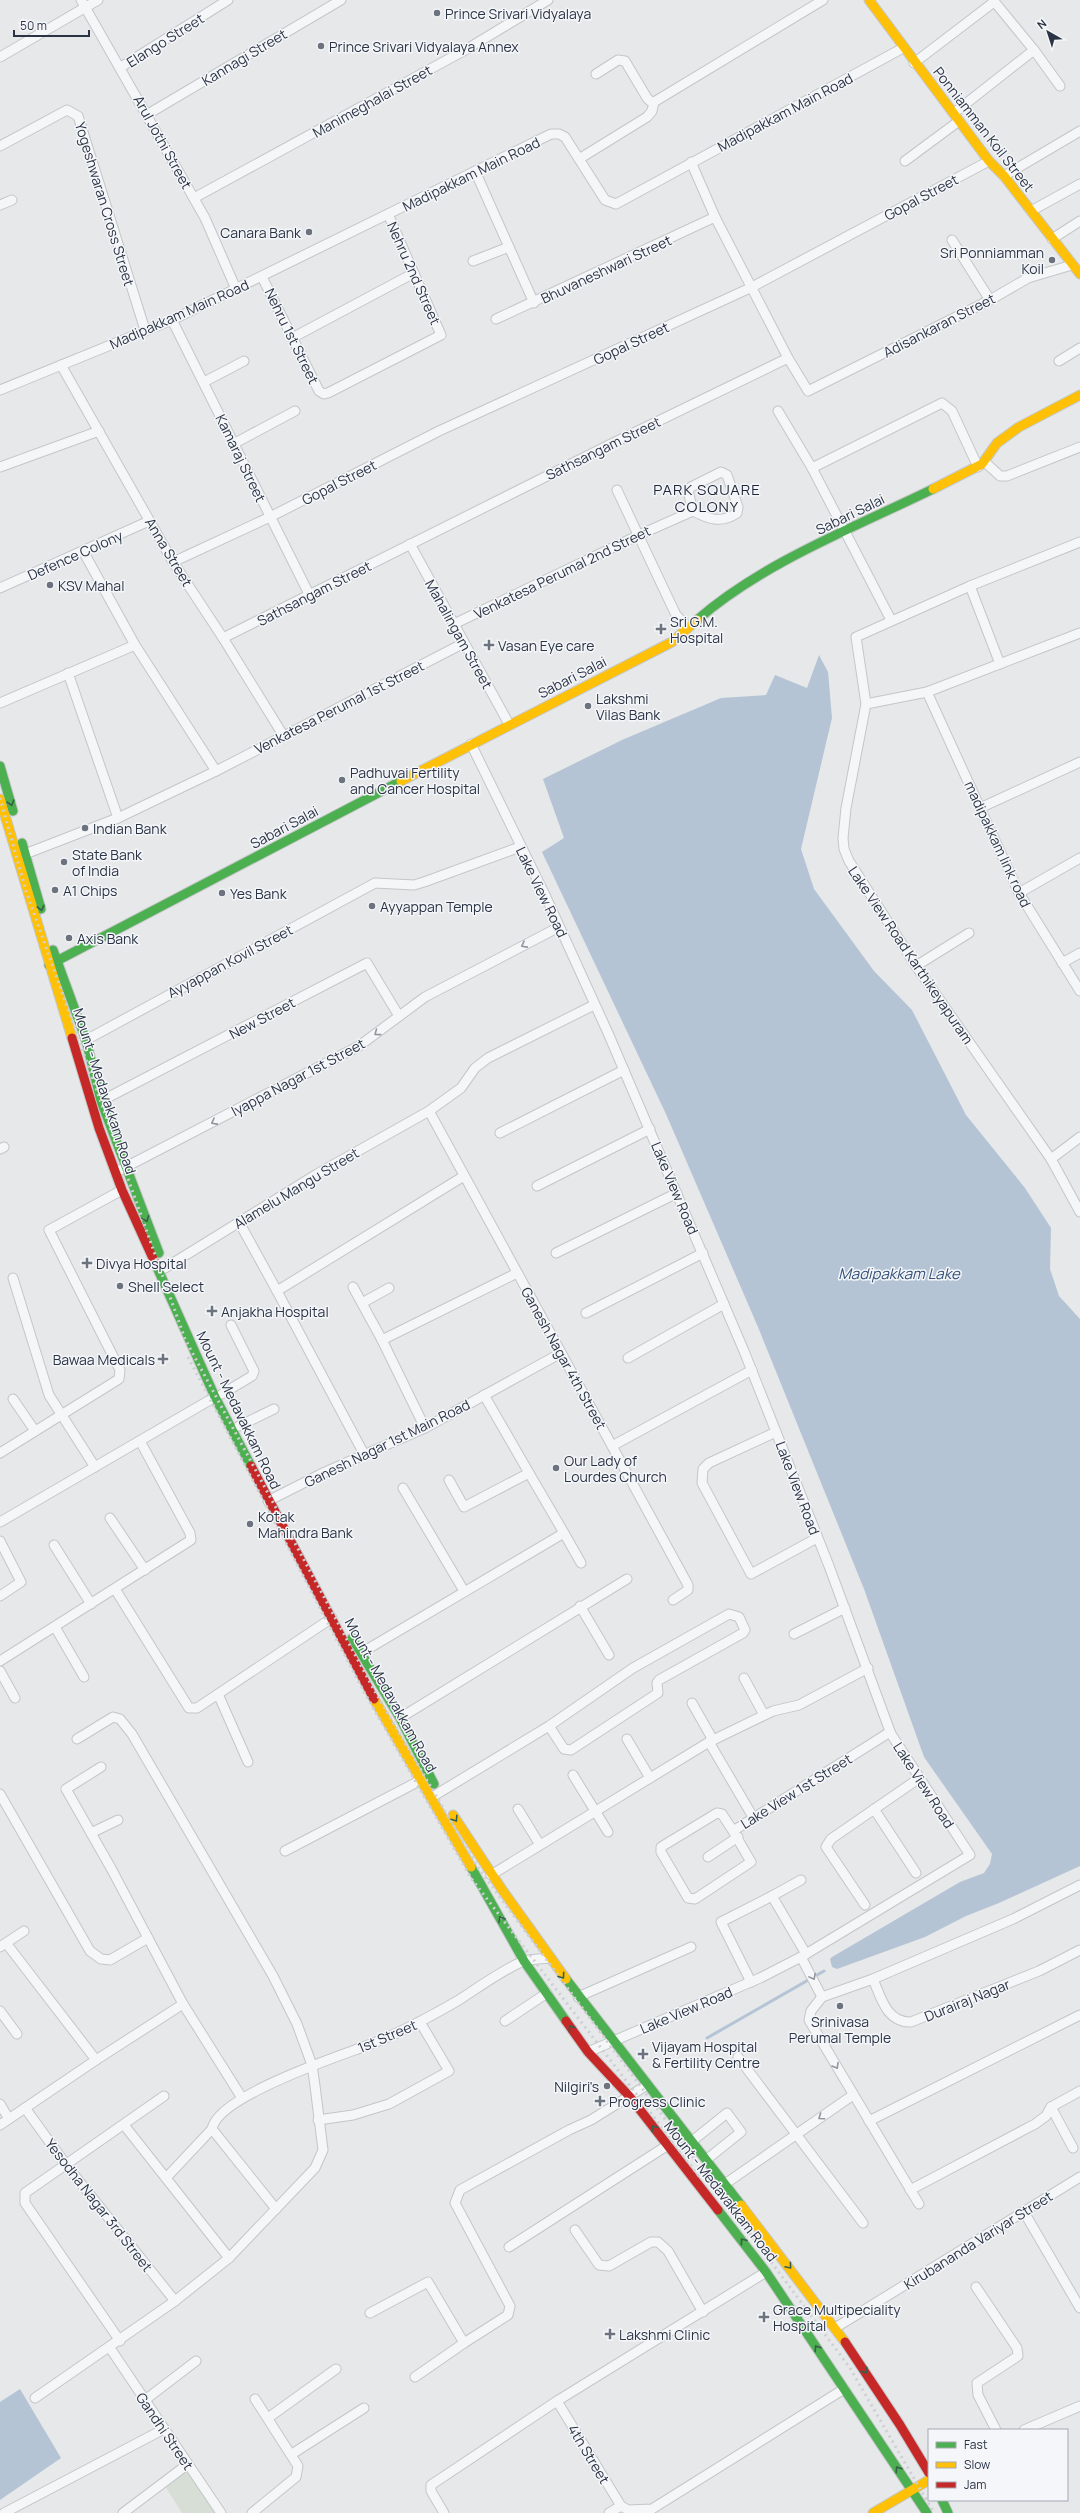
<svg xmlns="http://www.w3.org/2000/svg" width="1080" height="2513" font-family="Manrope,sans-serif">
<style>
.green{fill:#d6ded6}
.water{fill:#b4c4d5}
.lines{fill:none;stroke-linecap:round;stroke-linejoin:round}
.stream{stroke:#b4c4d5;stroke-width:3}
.street-casing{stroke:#c4c6c8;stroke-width:11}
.fast-casing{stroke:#c4c6c8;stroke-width:11}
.slow-casing{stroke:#c4c6c8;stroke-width:11}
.jam-casing{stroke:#c4c6c8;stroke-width:11}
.street{stroke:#f5f6f7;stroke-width:9}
.fast{stroke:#4caf50;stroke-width:9}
.slow{stroke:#ffc107;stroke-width:9}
.jam{stroke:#c62828;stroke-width:9}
.rail{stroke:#cecfd2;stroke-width:3;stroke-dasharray:2 4;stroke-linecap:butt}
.oneway{stroke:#375f49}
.oneway2{stroke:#90959e}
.poi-dot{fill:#6c737f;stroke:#f4f6f9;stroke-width:1.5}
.labels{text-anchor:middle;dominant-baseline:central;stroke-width:3;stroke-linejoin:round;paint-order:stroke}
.poi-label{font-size:14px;fill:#2b3445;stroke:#f4f6f9;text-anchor:start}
.street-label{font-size:14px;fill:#2b3445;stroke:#f4f6f9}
.neighbourhood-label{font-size:15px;letter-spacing:1px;fill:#1d2536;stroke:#f4f6f9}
.water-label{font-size:15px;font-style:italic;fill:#34527a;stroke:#f4f6f9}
</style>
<rect width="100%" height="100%" fill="#e6e8ea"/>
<polygon class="green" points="186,2468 217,2513 182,2513 165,2486"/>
<g class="water">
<polygon points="819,655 828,672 832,718 801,849 814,889 874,971 912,1010 966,1115 1025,1188 1051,1228 1050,1269 1059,1296 1080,1319 1080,1866 999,1903 966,1916 925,1937 837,1969 832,1967 830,1959 832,1957 960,1882 984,1873 990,1864 992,1854 924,1757 864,1589 758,1327 666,1114 542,852 564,838 543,779 622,740 721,698 766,695 775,675 807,688"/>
<polygon points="20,2389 61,2458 0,2500 0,2402"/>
</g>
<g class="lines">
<polyline class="stream" points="707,2038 824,1971"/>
<defs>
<g id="street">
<polyline points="81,0 205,218 236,289"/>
<polyline points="1034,50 1060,86"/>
<polyline points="0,57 98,0"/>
<polyline points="914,63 994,2"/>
<polyline points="121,67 228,0"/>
<polyline points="596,74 618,60 625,61 647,98 650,101 654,102 823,0"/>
<polyline points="954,113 1034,50 993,0"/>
<polyline points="148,114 341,0"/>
<polyline points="0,146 67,110 78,116 145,330"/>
<polyline points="579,159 647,117 652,111 654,102"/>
<polyline points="905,161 959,121"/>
<polyline points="475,171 534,303"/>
<polyline points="1004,176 1080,131"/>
<polyline points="194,198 467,49 548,0"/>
<polyline points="0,205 12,200"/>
<polyline points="1031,211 1080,184"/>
<polyline points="1052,239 1080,221"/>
<polyline points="952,240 990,300"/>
<polyline points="473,261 509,247"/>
<polyline points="262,277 319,391 324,394 328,393 441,335 388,214"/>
<polyline points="496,319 715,217"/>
<polyline points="172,320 310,596"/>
<polyline points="292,338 414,273"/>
<polyline points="788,358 808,391 990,300 1028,278 1072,265"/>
<polyline points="1059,361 1080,348"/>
<polyline points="61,365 173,562 223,638 283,735"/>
<polyline points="204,382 244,361"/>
<polyline points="0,390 172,320 551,134 559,134 565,137 605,200 616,204 903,48"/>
<polyline points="778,411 812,468 891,620"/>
<polyline points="235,443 295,411"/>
<polyline points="986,463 1000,476 1007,476 1080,447"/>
<polyline points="0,467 99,431"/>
<polyline points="812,468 942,403 952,411 978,467"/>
<polyline points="617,490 676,615 688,627"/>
<polyline points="1080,542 970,586 856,637 866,704 846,808 843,838 844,849 849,861 916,966 1051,1159 1080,1212"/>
<polyline points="410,544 509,724"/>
<polyline points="83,551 135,645 216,771"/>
<polyline points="173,562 270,517 439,431 750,288 989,161"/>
<polyline points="970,586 1000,664"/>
<polyline points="0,588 149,521"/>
<path d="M454 624 639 535 693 511 688 491 691 487 721 472 727 475 738 507 737 513C721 524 708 519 693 511"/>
<polyline points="223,638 611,444 788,358 715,217 691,162"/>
<polyline points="68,673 118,818"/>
<polyline points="927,692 1019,893 1080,991"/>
<polyline points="0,703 135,645"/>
<polyline points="866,704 927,692 1080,633"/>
<polyline points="471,744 546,897 608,1033 744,1351 829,1566 891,1734 970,1855 801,1957 760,1978 588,2052"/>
<polyline points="980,808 1080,762"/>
<polyline points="25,854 118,818 216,771 464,643"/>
<polyline points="1019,893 1080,858"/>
<polyline points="1062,963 1080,953"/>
<polyline points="916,966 969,933"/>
<polyline points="86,1040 375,883 414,885 424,882 520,847"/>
<polyline points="101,1101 367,963 399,1016"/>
<polyline points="429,1111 688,1585 688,1590 673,1600"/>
<polyline points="500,1133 624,1070"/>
<polyline points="0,1149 4,1147"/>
<polyline points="1051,1159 1080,1137"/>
<polyline points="120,1170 359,1046 425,997 559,927"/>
<polyline points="537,1186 650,1129"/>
<polyline points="239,1222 277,1291 464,1176"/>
<polyline points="556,1253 677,1193"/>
<polyline points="165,1268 317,1174 429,1111 461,1088 475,1068 488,1058 594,1005"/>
<polyline points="13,1278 49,1395 95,1467"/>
<polyline points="353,1287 382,1340"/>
<polyline points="277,1291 364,1454"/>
<polyline points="362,1303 389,1288"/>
<polyline points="586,1313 703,1253"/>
<polyline points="628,1358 724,1304"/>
<polyline points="222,1394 252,1376 254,1371 231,1325"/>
<polyline points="13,1399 35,1431"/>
<polyline points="239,1426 274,1409"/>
<polyline points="425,1428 382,1340 517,1273"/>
<polyline points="776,1432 709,1463 703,1469 702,1483 751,1574 817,1538"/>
<polyline points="612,1446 752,1370"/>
<polyline points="0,1453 119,1379 120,1370 49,1230 122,1190"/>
<polyline points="449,1480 464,1507 529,1473 484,1395"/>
<polyline points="403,1488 464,1591"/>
<polyline points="268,1501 325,1472 425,1428 561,1353"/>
<polyline points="110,1518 145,1570"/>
<polyline points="0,1522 215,1397"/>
<polyline points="564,1533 581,1563"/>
<polyline points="0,1541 21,1582 0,1596"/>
<polyline points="54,1545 91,1604"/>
<polyline points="115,1589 189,1708 197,1708 332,1618"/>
<polyline points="580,1606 609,1655"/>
<polyline points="55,1627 84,1677"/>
<polyline points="794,1634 845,1608"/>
<polyline points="361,1653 564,1533 529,1473"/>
<polyline points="0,1661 191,1540 190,1533 140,1441"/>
<polyline points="0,1671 15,1698"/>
<polyline points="744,1678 764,1715"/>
<polyline points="218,1694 248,1762"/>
<polyline points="692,1703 713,1740"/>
<polyline points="400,1718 627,1579"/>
<polyline points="627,1739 650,1778"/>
<polyline points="709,1742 753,1817"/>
<polyline points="101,1767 66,1789 112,1870 183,2004"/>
<polyline points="573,1775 608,1832"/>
<polyline points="0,1794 90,1951 101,1959 110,1960 148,1938"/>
<polyline points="432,1797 549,1726 564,1749 571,1750 658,1693 657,1683 659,1680 743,1633 745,1630 739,1617 729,1614 633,1668 549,1726"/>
<polyline points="518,1809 540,1845"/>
<polyline points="874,1809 916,1873"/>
<polyline points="733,1831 722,1814 717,1813 661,1847 661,1852 688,1898 695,1899 751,1862 733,1831 890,1732"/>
<polyline points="91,1833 118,1820"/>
<polyline points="285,1851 421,1780"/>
<polyline points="708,1857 738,1837"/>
<polyline points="491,1875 709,1742 773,1711 799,1705 868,1668"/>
<polyline points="801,1880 772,1896 806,1954"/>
<polyline points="865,1905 826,1847 831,1839 918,1779"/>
<polyline points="6,1943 96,2060"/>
<polyline points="0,1947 24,1931"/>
<polyline points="801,1957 822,1997"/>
<path d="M873 1979C881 1998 887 2023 911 2022L1039 1971 1080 1950"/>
<polyline points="751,1982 721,1922 772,1896"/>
<polyline points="578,1997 691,1947"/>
<polyline points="0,2011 17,2034"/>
<polyline points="505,2021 547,1993"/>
<polyline points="738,2057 863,2223"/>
<polyline points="0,2104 9,2119"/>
<polyline points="1051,2107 1073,2148"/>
<polyline points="25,2108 67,2166 175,2301"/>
<polyline points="318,2120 353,2115 389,2104 449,2071 420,2022"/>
<polyline points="869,2121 1080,2015"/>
<polyline points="0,2125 96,2060 183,2004 242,2098"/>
<polyline points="124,2125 229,2258"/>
<polyline points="212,2129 276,2209"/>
<polyline points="691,2142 727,2113 741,2132 706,2160"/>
<path d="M166 2178 212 2129C217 2097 333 2058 363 2047 397 2035 428 2018 459 2000 476 1989 507 1967 524 1961 532 1959 541 1959 549 1958"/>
<polyline points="725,2184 853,2095"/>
<polyline points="910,2190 1035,2124 1046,2116 1051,2107 1080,2091"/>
<polyline points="919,2204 809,2020 811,2011 822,1997 873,1979 1013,1919 1080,1885"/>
<polyline points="1024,2212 1080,2308"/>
<polyline points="575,2230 599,2265 609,2266 651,2242 658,2242 668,2251 703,2312"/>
<polyline points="509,2247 668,2145"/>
<polyline points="976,2287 1017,2348 1018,2356 977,2383 978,2395 996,2430"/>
<polyline points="370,2313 428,2282 464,2343 508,2315 510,2306 455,2203 460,2190 569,2130 591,2120 647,2085"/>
<polyline points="835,2328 1080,2177"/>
<polyline points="120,2341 25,2203 25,2193 164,2096"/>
<polyline points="110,2348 221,2513"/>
<polyline points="415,2377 464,2343"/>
<polyline points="35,2398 175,2301 229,2258 315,2168 323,2150 315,2086 312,2065 297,2024 273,1976 132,1734 120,1719 113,1717 77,1739"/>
<polyline points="145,2400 196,2361"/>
<polyline points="557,2401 621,2506"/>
<polyline points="268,2418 336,2369"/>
<polyline points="1024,2430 1080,2406"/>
<polyline points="292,2454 364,2408"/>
<polyline points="621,2506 628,2510 652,2509 844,2389"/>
<polyline points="4,2513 164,2429"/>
<polyline points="123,2513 188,2464"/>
<polyline points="252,2513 296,2477 298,2466 255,2399"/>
<polyline points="444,2513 431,2491 431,2485 557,2401 766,2272"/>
<polyline points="609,2513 621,2506"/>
</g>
<g id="fast">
<path d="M697 620C762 563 855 527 933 489"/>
<polyline points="0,766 13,811"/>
<polyline points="22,843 41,909"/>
<polyline points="53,950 86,1040 101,1101 159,1253"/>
<polyline points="49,965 401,781"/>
<polyline points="156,1265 215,1397 251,1466"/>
<polyline points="352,1638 400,1718 434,1784"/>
<polyline points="471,1867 524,1961 566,2021"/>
<polyline points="566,1979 741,2205"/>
<polyline points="718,2210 766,2272 927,2513"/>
<polyline points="942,2500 948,2513"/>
</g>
<g id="slow">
<polyline points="869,0 989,161 1004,176 1080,274"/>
<polyline points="933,489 982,464 997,443 1019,427 1080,395"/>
<polyline points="401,781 672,642 697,620"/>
<polyline points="0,799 72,1038"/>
<polyline points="374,1699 471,1867"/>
<polyline points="453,1815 503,1891 566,1979"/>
<polyline points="741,2205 845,2342"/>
<polyline points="873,2513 929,2480"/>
</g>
<g id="jam">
<polyline points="72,1038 99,1128 122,1190 156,1265"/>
<polyline points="251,1466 374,1699"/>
<polyline points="566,2021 588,2052 630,2097 718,2210"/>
<polyline points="845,2342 900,2425 929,2473"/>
</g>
</defs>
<use href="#street" class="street-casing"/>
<use href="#fast" class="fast-casing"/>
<use href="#slow" class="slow-casing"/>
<use href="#jam" class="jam-casing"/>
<use href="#street" class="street"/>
<use href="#fast" class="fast"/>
<use href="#slow" class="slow"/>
<use href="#jam" class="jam"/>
<g class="rail">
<polyline points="0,798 26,891 185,1339 373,1688 479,1869 850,2368 934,2513"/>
<polyline points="188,1357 364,1692 471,1878 699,2176"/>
</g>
</g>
<defs><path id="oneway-chevron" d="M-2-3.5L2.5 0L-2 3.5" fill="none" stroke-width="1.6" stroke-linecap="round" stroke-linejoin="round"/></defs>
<g class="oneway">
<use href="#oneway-chevron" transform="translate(11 803) rotate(74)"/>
<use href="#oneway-chevron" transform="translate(41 908) rotate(76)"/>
<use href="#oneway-chevron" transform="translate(146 1219) rotate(69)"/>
<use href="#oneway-chevron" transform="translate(455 1819) rotate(57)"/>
<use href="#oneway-chevron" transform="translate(501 1919) rotate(-119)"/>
<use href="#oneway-chevron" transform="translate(562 1976) rotate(54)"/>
<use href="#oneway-chevron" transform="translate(571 2028) rotate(-126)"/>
<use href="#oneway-chevron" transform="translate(654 2128) rotate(-128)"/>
<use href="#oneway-chevron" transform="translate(743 2241) rotate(-127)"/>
<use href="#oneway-chevron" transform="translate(789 2266) rotate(50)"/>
<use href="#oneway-chevron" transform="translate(817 2348) rotate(-123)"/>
<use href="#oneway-chevron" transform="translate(865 2371) rotate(55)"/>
<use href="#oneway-chevron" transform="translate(898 2469) rotate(-124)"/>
</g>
<g class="oneway2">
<use href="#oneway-chevron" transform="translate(524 945) rotate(152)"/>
<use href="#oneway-chevron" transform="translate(377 1033) rotate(143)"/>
<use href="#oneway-chevron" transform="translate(214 1122) rotate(152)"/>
<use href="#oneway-chevron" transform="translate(813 1977) rotate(62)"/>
<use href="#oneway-chevron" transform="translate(836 2066) rotate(60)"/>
<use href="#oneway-chevron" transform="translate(821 2117) rotate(145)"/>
</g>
<g class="poi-dot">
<circle cx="437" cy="13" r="4"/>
<circle cx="321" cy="46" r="4"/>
<circle cx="309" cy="232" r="4"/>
<circle cx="1052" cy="260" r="4"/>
<circle cx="50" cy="585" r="4"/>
<path d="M659 623h4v4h4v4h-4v4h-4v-4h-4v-4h4z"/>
<path d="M487 639h4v4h4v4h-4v4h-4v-4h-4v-4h4z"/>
<circle cx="588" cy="706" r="4"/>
<circle cx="342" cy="780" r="4"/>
<circle cx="85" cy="828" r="4"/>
<circle cx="64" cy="862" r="4"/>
<circle cx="55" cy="890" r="4"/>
<circle cx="222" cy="893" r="4"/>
<circle cx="372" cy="906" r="4"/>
<circle cx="69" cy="938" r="4"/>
<path d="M85 1257h4v4h4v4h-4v4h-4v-4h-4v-4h4z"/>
<circle cx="120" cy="1286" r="4"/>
<path d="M210 1305h4v4h4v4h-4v4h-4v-4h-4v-4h4z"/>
<path d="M161 1353h4v4h4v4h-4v4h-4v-4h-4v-4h4z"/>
<circle cx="556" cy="1468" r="4"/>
<circle cx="250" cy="1524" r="4"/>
<circle cx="840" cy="2006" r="4"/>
<path d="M641 2048h4v4h4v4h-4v4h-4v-4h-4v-4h4z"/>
<circle cx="607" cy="2086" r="4"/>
<path d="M598 2095h4v4h4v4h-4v4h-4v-4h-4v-4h4z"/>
<path d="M762 2311h4v4h4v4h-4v4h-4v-4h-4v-4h4z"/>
<path d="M608 2328h4v4h4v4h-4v4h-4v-4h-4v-4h4z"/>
</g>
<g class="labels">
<g class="poi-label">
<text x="445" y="13">Prince Srivari Vidyalaya</text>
<text x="329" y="46">Prince Srivari Vidyalaya Annex</text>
<text x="301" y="232" text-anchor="end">Canara Bank</text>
<text x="1044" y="252" text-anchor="end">Sri Ponniamman<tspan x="1044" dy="16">Koil</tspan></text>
<text x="58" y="585">KSV Mahal</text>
<text x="670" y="621">Sri G.M.<tspan x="670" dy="16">Hospital</tspan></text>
<text x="498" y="645">Vasan Eye care</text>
<text x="596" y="698">Lakshmi<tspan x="596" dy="16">Vilas Bank</tspan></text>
<text x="350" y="772">Padhuvai Fertility<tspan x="350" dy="16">and Cancer Hospital</tspan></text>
<text x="93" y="828">Indian Bank</text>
<text x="72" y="854">State Bank<tspan x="72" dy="16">of India</tspan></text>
<text x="63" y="890">A1 Chips</text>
<text x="230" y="893">Yes Bank</text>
<text x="380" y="906">Ayyappan Temple</text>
<text x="77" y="938">Axis Bank</text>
<text x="96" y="1263">Divya Hospital</text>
<text x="128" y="1286">Shell Select</text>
<text x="221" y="1311">Anjakha Hospital</text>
<text x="155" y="1359" text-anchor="end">Bawaa Medicals</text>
<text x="564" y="1460">Our Lady of<tspan x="564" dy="16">Lourdes Church</tspan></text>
<text x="258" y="1516">Kotak<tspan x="258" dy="16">Mahindra Bank</tspan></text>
<text x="840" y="2021" text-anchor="middle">Srinivasa<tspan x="840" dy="16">Perumal Temple</tspan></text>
<text x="652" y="2046">Vijayam Hospital<tspan x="652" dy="16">&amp; Fertility Centre</tspan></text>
<text x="599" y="2086" text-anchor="end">Nilgiri's</text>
<text x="609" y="2101">Progress Clinic</text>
<text x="773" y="2309">Grace Multipeciality<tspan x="773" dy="16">Hospital</tspan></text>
<text x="619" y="2334">Lakshmi Clinic</text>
</g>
<g class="street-label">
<text transform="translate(165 40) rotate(-32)">Elango Street</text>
<text transform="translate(244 57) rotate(-31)">Kannagi Street</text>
<text transform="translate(372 101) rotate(-29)">Manimeghalai Street</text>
<text transform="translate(785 112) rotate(-28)">Madipakkam Main Road</text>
<text transform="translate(984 129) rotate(52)">Ponniamman Koil Street</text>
<text transform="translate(163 142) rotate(61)">Arul Jothi Street</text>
<text transform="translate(471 174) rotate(-26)">Madipakkam Main Road</text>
<text transform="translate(921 197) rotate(-28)">Gopal Street</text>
<text transform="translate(105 204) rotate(73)">Yogeshwaran Cross Street</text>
<text transform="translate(606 269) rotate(-25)">Bhuvaneshwari Street</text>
<text transform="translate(414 273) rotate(66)">Nehru 2nd Street</text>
<text transform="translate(179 314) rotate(-24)">Madipakkam Main Road</text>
<text transform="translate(939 325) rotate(-27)">Adisankaran Street</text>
<text transform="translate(292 336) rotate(64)">Nehru 1st Street</text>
<text transform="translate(631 343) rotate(-25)">Gopal Street</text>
<text transform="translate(603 448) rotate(-26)">Sathsangam Street</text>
<text transform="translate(241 458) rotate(64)">Kamaraj Street</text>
<text transform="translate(339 482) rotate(-27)">Gopal Street</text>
<text transform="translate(850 514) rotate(-26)">Sabari Salai</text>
<text transform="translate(169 552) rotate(59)">Anna Street</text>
<text transform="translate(75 555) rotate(-24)">Defence Colony</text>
<text transform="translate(562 572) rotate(-26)">Venkatesa Perumal 2nd Street</text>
<text transform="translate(314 593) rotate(-27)">Sathsangam Street</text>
<text transform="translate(459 634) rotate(61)">Mahalingam Street</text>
<text transform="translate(572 677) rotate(-27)">Sabari Salai</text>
<text transform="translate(339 707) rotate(-27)">Venkatesa Perumal 1st Street</text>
<text transform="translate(284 827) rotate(-28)">Sabari Salai</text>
<text transform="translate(998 844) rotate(65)">madipakkam link road</text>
<text transform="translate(542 892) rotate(64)">Lake View Road</text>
<text transform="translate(911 955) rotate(56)">Lake View Road Karthikeyapuram</text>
<text transform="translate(230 961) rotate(-28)">Ayyappan Kovil Street</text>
<text transform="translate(262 1018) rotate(-28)">New Street</text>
<text transform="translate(298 1077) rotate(-28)">Iyappa Nagar 1st Street</text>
<text transform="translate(105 1091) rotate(72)">Mount - Medavakkam Road</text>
<text transform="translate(296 1188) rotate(-31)">Alamelu Mangu Street</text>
<text transform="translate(675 1188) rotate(67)">Lake View Road</text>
<text transform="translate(564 1358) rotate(61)">Ganesh Nagar 4th Street</text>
<text transform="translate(239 1410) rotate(64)">Mount - Medavakkam Road</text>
<text transform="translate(387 1443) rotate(-26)">Ganesh Nagar 1st Main Road</text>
<text transform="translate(798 1488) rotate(69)">Lake View Road</text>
<text transform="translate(391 1695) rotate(61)">Mount - Medavakkam Road</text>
<text transform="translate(924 1785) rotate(57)">Lake View Road</text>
<text transform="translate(796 1791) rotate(-32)">Lake View 1st Street</text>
<text transform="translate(967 2000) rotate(-22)">Durairaj Nagar</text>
<text transform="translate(686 2010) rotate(-23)">Lake View Road</text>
<text transform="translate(387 2036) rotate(-23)">1st Street</text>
<text transform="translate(721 2191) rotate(52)">Mount - Medavakkam Road</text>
<text transform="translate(99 2205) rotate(52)">Yesodha Nagar 3rd Street</text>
<text transform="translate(978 2240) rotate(-32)">Kirubananda Variyar Street</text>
<text transform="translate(165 2431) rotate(56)">Gandhi Street</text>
<text transform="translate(589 2454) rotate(59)">4th Street</text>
</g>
<g class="neighbourhood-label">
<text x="707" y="489">PARK SQUARE<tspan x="707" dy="17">COLONY</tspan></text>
</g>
<g class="water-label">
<text x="899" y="1273">Madipakkam Lake</text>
</g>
</g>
<rect x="928" y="2429" width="140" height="72" fill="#f4f6f9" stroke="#a4a8b1"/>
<rect x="936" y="2442" width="20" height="6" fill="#4caf50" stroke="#a4a8b1"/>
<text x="964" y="2449" font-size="12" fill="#2b3445">Fast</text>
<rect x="936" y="2462" width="20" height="6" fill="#ffc107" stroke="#a4a8b1"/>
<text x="964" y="2469" font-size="12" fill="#2b3445">Slow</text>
<rect x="936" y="2482" width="20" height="6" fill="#c62828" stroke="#a4a8b1"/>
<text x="964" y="2489" font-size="12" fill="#2b3445">Jam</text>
<g transform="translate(1048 32) rotate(321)" stroke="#f4f6f9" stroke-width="3" paint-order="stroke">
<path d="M0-3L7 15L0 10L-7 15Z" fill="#2b3445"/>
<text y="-6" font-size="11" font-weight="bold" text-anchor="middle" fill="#2b3445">N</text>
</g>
<path d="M14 30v6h75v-6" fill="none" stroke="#2b3445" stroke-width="2"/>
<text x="20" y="30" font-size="12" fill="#2b3445" stroke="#f4f6f9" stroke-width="3" paint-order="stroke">50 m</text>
</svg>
